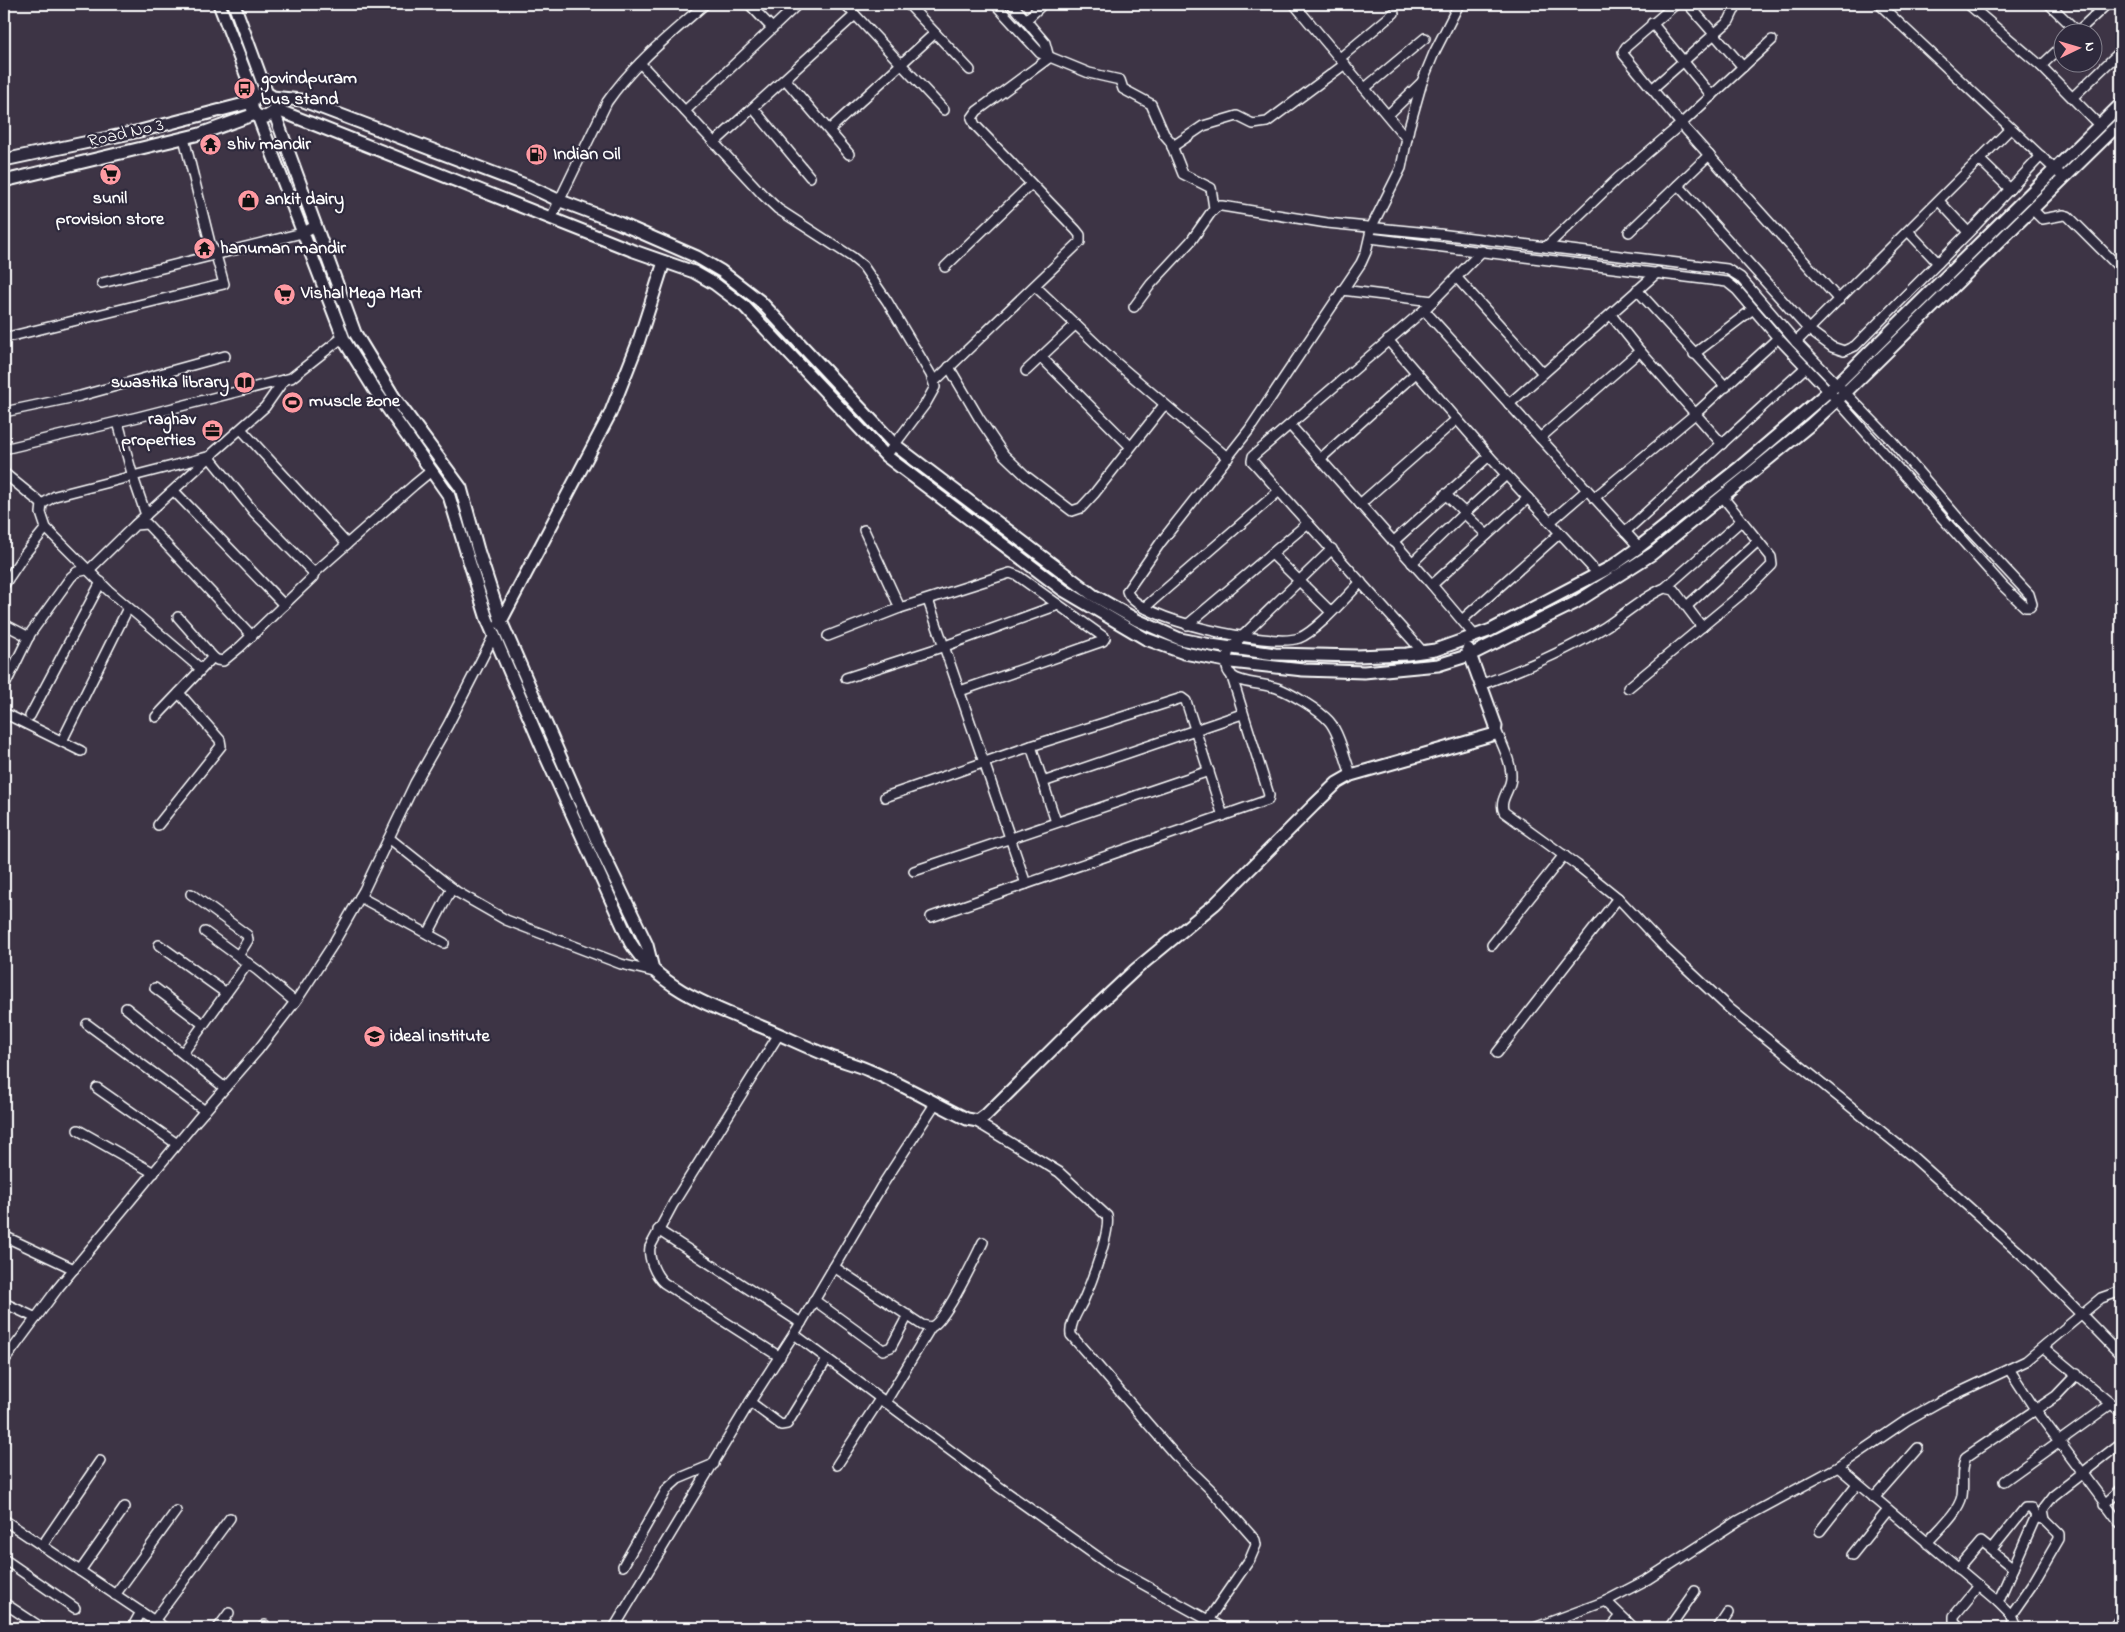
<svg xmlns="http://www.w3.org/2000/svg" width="2125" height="1632" font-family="'Indie Flower',sans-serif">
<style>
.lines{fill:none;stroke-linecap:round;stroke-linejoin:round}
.minor-casing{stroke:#fff;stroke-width:12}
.tertiary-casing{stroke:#fff;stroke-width:15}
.minor{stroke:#2f2a3d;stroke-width:9}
.tertiary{stroke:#2f2a3d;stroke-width:11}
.labels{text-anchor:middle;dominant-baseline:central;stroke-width:4.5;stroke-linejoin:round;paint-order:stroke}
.poi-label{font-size:18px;font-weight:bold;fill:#fff;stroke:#2f2a3d;text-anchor:start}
.street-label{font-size:18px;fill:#fff;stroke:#2f2a3d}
</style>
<rect width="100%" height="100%" fill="#3d3445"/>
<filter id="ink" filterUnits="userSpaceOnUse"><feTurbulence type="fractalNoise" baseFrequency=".02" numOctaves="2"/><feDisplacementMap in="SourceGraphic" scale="10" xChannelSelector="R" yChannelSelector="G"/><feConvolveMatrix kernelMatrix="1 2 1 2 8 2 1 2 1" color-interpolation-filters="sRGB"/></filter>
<g filter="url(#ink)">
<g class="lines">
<defs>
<g id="minor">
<polyline points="749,4 772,28"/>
<polyline points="845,4 944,110"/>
<polyline points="908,4 970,70"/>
<polyline points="995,4 1040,53 1089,73 1120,80 1123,89 1151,104 1164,134 1170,141 1183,174 1211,188 1214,208"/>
<polyline points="1012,4 1045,43 1049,58"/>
<polyline points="1294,4 1407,139"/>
<polyline points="1676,4 1626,47 1623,52 1624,55 1681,124 1839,300"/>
<polyline points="1688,4 1743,67"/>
<polyline points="1879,4 2064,178"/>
<polyline points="1968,4 2041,66 2099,125"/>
<polyline points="2049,4 2078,32"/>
<polyline points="1026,20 1043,4"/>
<polyline points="1652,23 1712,96"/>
<polyline points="2077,32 2107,4"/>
<polyline points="1340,58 1394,13"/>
<polyline points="640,63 763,195 778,209 852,257 863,266 887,301 931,375 935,387 926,403 886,456"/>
<polyline points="2041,66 2062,46"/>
<polyline points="785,79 849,154"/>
<polyline points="1365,88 1425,38"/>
<polyline points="1652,89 1729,21 1737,4"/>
<polyline points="2073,97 2121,51"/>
<polyline points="753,108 810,177"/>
<polyline points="685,111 798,4"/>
<polyline points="1388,115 1422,82"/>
<polyline points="829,130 935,33"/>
<polyline points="714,143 855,15"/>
<polyline points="1172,147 1203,126 1237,116 1253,124 1267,122 1345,64"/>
<polyline points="1980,160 2010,189"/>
<polyline points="1678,185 1809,330 1832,347 1844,351 1855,346 1976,225 2041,156"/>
<polyline points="1939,201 1968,232"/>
<polyline points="2032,209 2042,219 2064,215 2068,216 2121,269"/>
<path d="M551 218 607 102C633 64 670 35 705 4"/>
<polyline points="1908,231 1938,263"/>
<polyline points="1629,232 1709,155"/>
<polyline points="1546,247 1618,178 1681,124 1772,40"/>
<polyline points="945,267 1031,184"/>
<polyline points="1457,278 1543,373"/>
<polyline points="102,283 302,233 315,226"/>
<polyline points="1035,286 1113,360 1228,458"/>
<polyline points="1342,290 1433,301"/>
<polyline points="1637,290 1726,387"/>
<polyline points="1134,307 1151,284 1191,241 1212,211 1218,206 1222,206 1327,223 1439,234 1727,269 1740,277 1796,342 1892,441 1958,518 2029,594 2032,604 2030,607 2025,607 2003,586 1837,400 1778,338 1737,290 1727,282 1370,238"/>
<polyline points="1424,310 1639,547"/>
<polyline points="1611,315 1640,351 1722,444"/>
<polyline points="4,338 224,284 216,255 210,243 184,138"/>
<polyline points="1388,340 1489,456 1598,574"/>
<polyline points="1796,342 2010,129"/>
<polyline points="1694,354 1753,309"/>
<polyline points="1041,357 1130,446"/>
<polyline points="949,367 979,418 1004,455 1026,476 1072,511 1081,508 1094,494 1164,405"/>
<polyline points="1026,371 1076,324"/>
<polyline points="935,381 1080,242 1080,235 1076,230 975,125 972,118 977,111 1049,58"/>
<polyline points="1509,404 1658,272"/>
<polyline points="4,412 80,396 225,356"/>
<polyline points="118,422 133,477 146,515"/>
<polyline points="1290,425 1432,585 1475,636"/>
<polyline points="241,429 347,544"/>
<polyline points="1540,438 1640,351"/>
<polyline points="4,449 138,417 291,378 343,337"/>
<polyline points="1320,459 1416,373"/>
<polyline points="4,473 42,504"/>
<polyline points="175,492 284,605"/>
<polyline points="1445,494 1462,510"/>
<polyline points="1594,498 1695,414 1778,338"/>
<polyline points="1360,504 1457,419"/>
<polyline points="1468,510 1506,475"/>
<polyline points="1467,516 1487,535"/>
<polyline points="1550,522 1587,490"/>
<polyline points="136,524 211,456"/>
<polyline points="864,530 900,608"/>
<polyline points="1625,532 1806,367"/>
<polyline points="1393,542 1489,456"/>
<path d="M1332 549 1230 648C1215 687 1252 680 1277 688 1291 693 1319 710 1329 721 1339 732 1346 761 1351 775"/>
<polyline points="1272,554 1331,612"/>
<polyline points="1412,563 1462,515"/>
<polyline points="313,574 414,485 431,471"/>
<path d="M1361 582C1347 596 1316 632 1299 638 1273 648 1134 620 1127 591L1161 542 1249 430 1361 263 1366 252 1372 226 1401 168 1409 128 1422 82 1434 53 1459 4"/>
<polyline points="4,585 24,555 46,528"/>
<polyline points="1432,585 1528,498"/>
<polyline points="1665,588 1741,521"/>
<polyline points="928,600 1026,884"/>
<polyline points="1687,606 1758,541"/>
<polyline points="1144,608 1279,491"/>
<polyline points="178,617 213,657 217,660 223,661 240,647 313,577 312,571 254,512 211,459 213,453 265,407 284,380"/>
<polyline points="1462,620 1560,533"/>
<polyline points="4,624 29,637"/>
<polyline points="1187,625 1308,523"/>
<polyline points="828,636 900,608 1010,573 1018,576 1105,638 1103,641 960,691"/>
<polyline points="1423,652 1255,464 1252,461 1253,456 1424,310 1482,251"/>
<polyline points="201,669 108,590 46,528 41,513 42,504 55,496 211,456"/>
<polyline points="846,678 945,646 1058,605"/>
<path d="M1480 685C1524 669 1565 652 1605 627 1621 617 1649 593 1665 588L1674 590 1702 627"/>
<polyline points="4,687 30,634 71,577 77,572 90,569 135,525 147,524 252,636"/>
<polyline points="1628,688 1750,587 1772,565 1771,557 1722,496"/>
<polyline points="4,713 81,751"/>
<polyline points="30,716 101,582"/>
<polyline points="156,717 213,657"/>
<path d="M1497 732C1502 745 1512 763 1511 778 1511 789 1498 801 1504 812L1577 865 1618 898 1667 950 1730 1009 1913 1157 2030 1262 2121 1355"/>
<polyline points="62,741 128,608"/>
<polyline points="1031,746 1056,822"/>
<polyline points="1043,782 1242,714"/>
<polyline points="885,797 1031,746 1182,698 1186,701 1223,816"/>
<polyline points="158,825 221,746 220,740 179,693"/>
<polyline points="389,838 457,892 506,920 621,964 658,973"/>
<polyline points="914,871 1209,771"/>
<polyline points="191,894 247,935 248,940 238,956"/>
<polyline points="360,897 444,943"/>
<polyline points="931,917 1268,800 1269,795 1231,674"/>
<polyline points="205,932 257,970 295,1002"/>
<polyline points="428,934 452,888"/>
<polyline points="159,945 226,993"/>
<polyline points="1492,945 1564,855"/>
<polyline points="155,988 203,1024"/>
<polyline points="126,1008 225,1088"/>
<polyline points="87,1024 205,1111"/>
<path d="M779 1034 673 1204 650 1247C648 1258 655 1275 664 1283L780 1357"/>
<polyline points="183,1053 248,963"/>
<polyline points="1497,1053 1618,898"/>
<polyline points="97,1088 177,1144"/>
<path d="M975 1121 1059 1172 1107 1216C1111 1231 1091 1283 1084 1299 1079 1310 1069 1323 1071 1335L1175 1455 1211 1490 1255 1540 1256 1545 1250 1559 1208 1620 1222 1628"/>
<polyline points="78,1130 154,1173"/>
<polyline points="658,1230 801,1323"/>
<polyline points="4,1236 74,1269"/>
<path d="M834 1267 922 1325 931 1327C945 1322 975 1258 983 1242"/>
<polyline points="814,1300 883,1350 891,1347 908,1315"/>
<polyline points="4,1303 36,1318"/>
<polyline points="794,1334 998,1486 1112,1567 1208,1620"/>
<polyline points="2044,1348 2121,1412"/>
<polyline points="4,1361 58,1288 197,1120 258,1050 298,998 332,946 364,890 415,783 448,725 494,635"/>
<polyline points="2009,1369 2035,1409 2121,1525"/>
<polyline points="750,1402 781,1425 787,1424 827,1359"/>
<polyline points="885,1403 931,1327"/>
<polyline points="837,1465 880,1399"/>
<polyline points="1838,1467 1998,1602"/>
<polyline points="2004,1481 2111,1404"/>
<polyline points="1874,1498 1918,1448"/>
<polyline points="2104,1505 2121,1489"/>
<polyline points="4,1520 141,1612"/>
<polyline points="2045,1520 2043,1509 2053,1496 2121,1443"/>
<polyline points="1820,1531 1857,1484"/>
<path d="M1927 1543C1939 1529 1958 1513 1962 1496 1964 1483 1960 1470 1966 1457L2056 1396 2077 1374"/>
<polyline points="42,1546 100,1461"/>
<polyline points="1992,1549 2025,1508 2031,1508 2038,1518 2045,1520 2059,1534 2059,1539 2034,1582 2011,1615"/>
<polyline points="1852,1555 1888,1510"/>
<polyline points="4,1559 75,1608"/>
<polyline points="623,1566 667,1489 678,1479 714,1464"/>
<polyline points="1958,1569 1981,1542 2013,1568"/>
<polyline points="80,1571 125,1507"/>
<polyline points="115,1595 176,1511"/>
<polyline points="1606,1601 1634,1628"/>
<polyline points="4,1603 42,1628"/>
<polyline points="154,1621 230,1518"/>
<polyline points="132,1628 141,1612 165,1628"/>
<polyline points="218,1628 229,1613"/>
<polyline points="262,1628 265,1625"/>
<polyline points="614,1628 750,1402 801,1323 881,1187 935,1104"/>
<polyline points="1534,1628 1606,1601 1648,1579 1738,1521 1838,1467 1907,1420 1939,1402 2026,1361 2101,1298 2121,1291"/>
<polyline points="1611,1628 1621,1616"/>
<polyline points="1669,1628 1695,1591"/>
<polyline points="1718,1628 1728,1613"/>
<polyline points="1960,1628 1954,1621 1954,1616 1979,1586"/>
<polyline points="2016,1628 2011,1615 1998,1602 2036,1516"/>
<polyline points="2112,1628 2121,1616"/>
</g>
<g id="tertiary">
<polyline points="219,4 255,98"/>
<polyline points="234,4 267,94"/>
<polyline points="272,97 301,100 528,186 558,200 619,223 697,257 721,271 760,301 895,445 1093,595 1137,620 1180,639 1211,645 1275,654 1357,656 1407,654 1435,650 1491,630 1611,567 1639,547 1740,467 1836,385 2121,104"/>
<polyline points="275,109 631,250 694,272 715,284 744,306 886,456 1063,590 1146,639 1184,653 1231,662 1303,670 1364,672 1438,665 1470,655 1575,603 1652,554 1810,425 1845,393 2121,122"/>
<polyline points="274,112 355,333 394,397 461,488 478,550 501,621 598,843 647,945 653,969"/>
<path d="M258 116 266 117 274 112 275 104 270 95C255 91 245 106 258 116L345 342 374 389 449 496 487 619 547 759 630 942C659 989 713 1007 762 1027 784 1036 806 1047 829 1056 841 1061 855 1064 868 1070 902 1084 934 1103 967 1119L978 1121 986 1115 1087 1015 1135 970 1215 904 1314 805 1337 783 1351 775 1495 734 1496 726 1468 649"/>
<polyline points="4,160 140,131 252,102"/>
<polyline points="4,181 200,134 255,114"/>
<polyline points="500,623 610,414 638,343 664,262"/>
</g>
</defs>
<use href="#minor" class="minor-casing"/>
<use href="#tertiary" class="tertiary-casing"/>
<use href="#minor" class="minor"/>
<use href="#tertiary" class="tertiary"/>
</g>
</g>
<defs>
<symbol id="bus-disc" viewBox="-11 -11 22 22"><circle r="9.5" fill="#ff9aa2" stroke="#2f2a3d"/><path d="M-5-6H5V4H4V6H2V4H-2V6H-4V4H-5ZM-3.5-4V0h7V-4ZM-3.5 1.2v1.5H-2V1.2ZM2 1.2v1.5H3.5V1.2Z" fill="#111"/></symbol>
<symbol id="temple-disc" viewBox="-11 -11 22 22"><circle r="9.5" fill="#ff9aa2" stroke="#2f2a3d"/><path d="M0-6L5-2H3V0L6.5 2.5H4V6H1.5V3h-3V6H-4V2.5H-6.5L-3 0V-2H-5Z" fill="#111"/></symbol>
<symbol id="fuel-disc" viewBox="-11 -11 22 22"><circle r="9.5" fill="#ff9aa2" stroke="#2f2a3d"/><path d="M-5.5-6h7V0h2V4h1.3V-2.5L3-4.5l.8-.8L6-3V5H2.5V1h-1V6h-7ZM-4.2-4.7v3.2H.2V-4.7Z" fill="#111"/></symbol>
<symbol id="supermarket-disc" viewBox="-11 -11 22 22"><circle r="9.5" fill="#ff9aa2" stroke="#2f2a3d"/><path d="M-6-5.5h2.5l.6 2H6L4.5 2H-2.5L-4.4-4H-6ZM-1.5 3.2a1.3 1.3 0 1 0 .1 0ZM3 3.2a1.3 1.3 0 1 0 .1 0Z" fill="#111"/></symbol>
<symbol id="shop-disc" viewBox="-11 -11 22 22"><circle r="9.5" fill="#ff9aa2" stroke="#2f2a3d"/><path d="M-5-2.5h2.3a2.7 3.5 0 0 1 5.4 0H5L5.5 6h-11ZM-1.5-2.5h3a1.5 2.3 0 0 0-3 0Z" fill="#111"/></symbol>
<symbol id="library-disc" viewBox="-11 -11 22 22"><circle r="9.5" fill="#ff9aa2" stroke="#2f2a3d"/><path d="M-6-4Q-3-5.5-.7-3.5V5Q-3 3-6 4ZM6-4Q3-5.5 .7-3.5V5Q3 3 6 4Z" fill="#111"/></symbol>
<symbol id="stadium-disc" viewBox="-11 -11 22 22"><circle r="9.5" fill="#ff9aa2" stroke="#2f2a3d"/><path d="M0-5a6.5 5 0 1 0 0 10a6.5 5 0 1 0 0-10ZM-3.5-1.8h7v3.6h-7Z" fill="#111"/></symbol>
<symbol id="office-disc" viewBox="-11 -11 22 22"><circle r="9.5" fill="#ff9aa2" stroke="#2f2a3d"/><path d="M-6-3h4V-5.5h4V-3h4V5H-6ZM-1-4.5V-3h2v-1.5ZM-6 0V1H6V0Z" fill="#111"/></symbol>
<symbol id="university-disc" viewBox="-11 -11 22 22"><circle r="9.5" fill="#ff9aa2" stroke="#2f2a3d"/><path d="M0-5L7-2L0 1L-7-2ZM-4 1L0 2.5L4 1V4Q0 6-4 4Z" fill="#111"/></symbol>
</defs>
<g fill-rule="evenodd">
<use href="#bus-disc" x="232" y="76" width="25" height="25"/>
<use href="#temple-disc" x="198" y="132" width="25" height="25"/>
<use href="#fuel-disc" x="524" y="142" width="25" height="25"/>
<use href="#supermarket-disc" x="98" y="162" width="25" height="25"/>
<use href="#shop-disc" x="236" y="188" width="25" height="25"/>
<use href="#temple-disc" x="192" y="236" width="25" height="25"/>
<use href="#supermarket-disc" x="272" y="282" width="25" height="25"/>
<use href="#library-disc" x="232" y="370" width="25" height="25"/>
<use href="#stadium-disc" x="280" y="390" width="25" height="25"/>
<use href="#office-disc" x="200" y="418" width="25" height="25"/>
<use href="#university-disc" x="362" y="1024" width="25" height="25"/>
</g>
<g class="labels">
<g class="poi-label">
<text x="261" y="79">govindpuram<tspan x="261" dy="21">bus stand</tspan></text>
<text x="227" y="145">shiv mandir</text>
<text x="553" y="155">Indian Oil</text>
<text x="110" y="199" text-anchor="middle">sunil<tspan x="110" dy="21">provision store</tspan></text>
<text x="265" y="200">ankit dairy</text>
<text x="220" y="249">hanuman mandir</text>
<text x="301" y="294">Vishal Mega Mart</text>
<text x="229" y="383" text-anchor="end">swastika library</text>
<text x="309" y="402">muscle zone</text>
<text x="196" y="420" text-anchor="end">raghav<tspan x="196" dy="21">properties</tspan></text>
<text x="390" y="1037">ideal institute</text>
</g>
<g class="street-label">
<text transform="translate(126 134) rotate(-13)">Road No 3</text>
</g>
</g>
<rect width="2125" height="1632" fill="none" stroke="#2f2a3d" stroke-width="20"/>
<rect x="10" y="10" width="2105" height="1612" fill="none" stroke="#fff" stroke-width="2" filter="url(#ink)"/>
<g transform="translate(2078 48) rotate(85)"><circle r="24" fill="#2f2a3d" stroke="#827f8b"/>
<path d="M0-4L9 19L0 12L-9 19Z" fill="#ff9aa2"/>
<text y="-8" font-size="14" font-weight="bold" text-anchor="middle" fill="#ffffff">N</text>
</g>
</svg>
